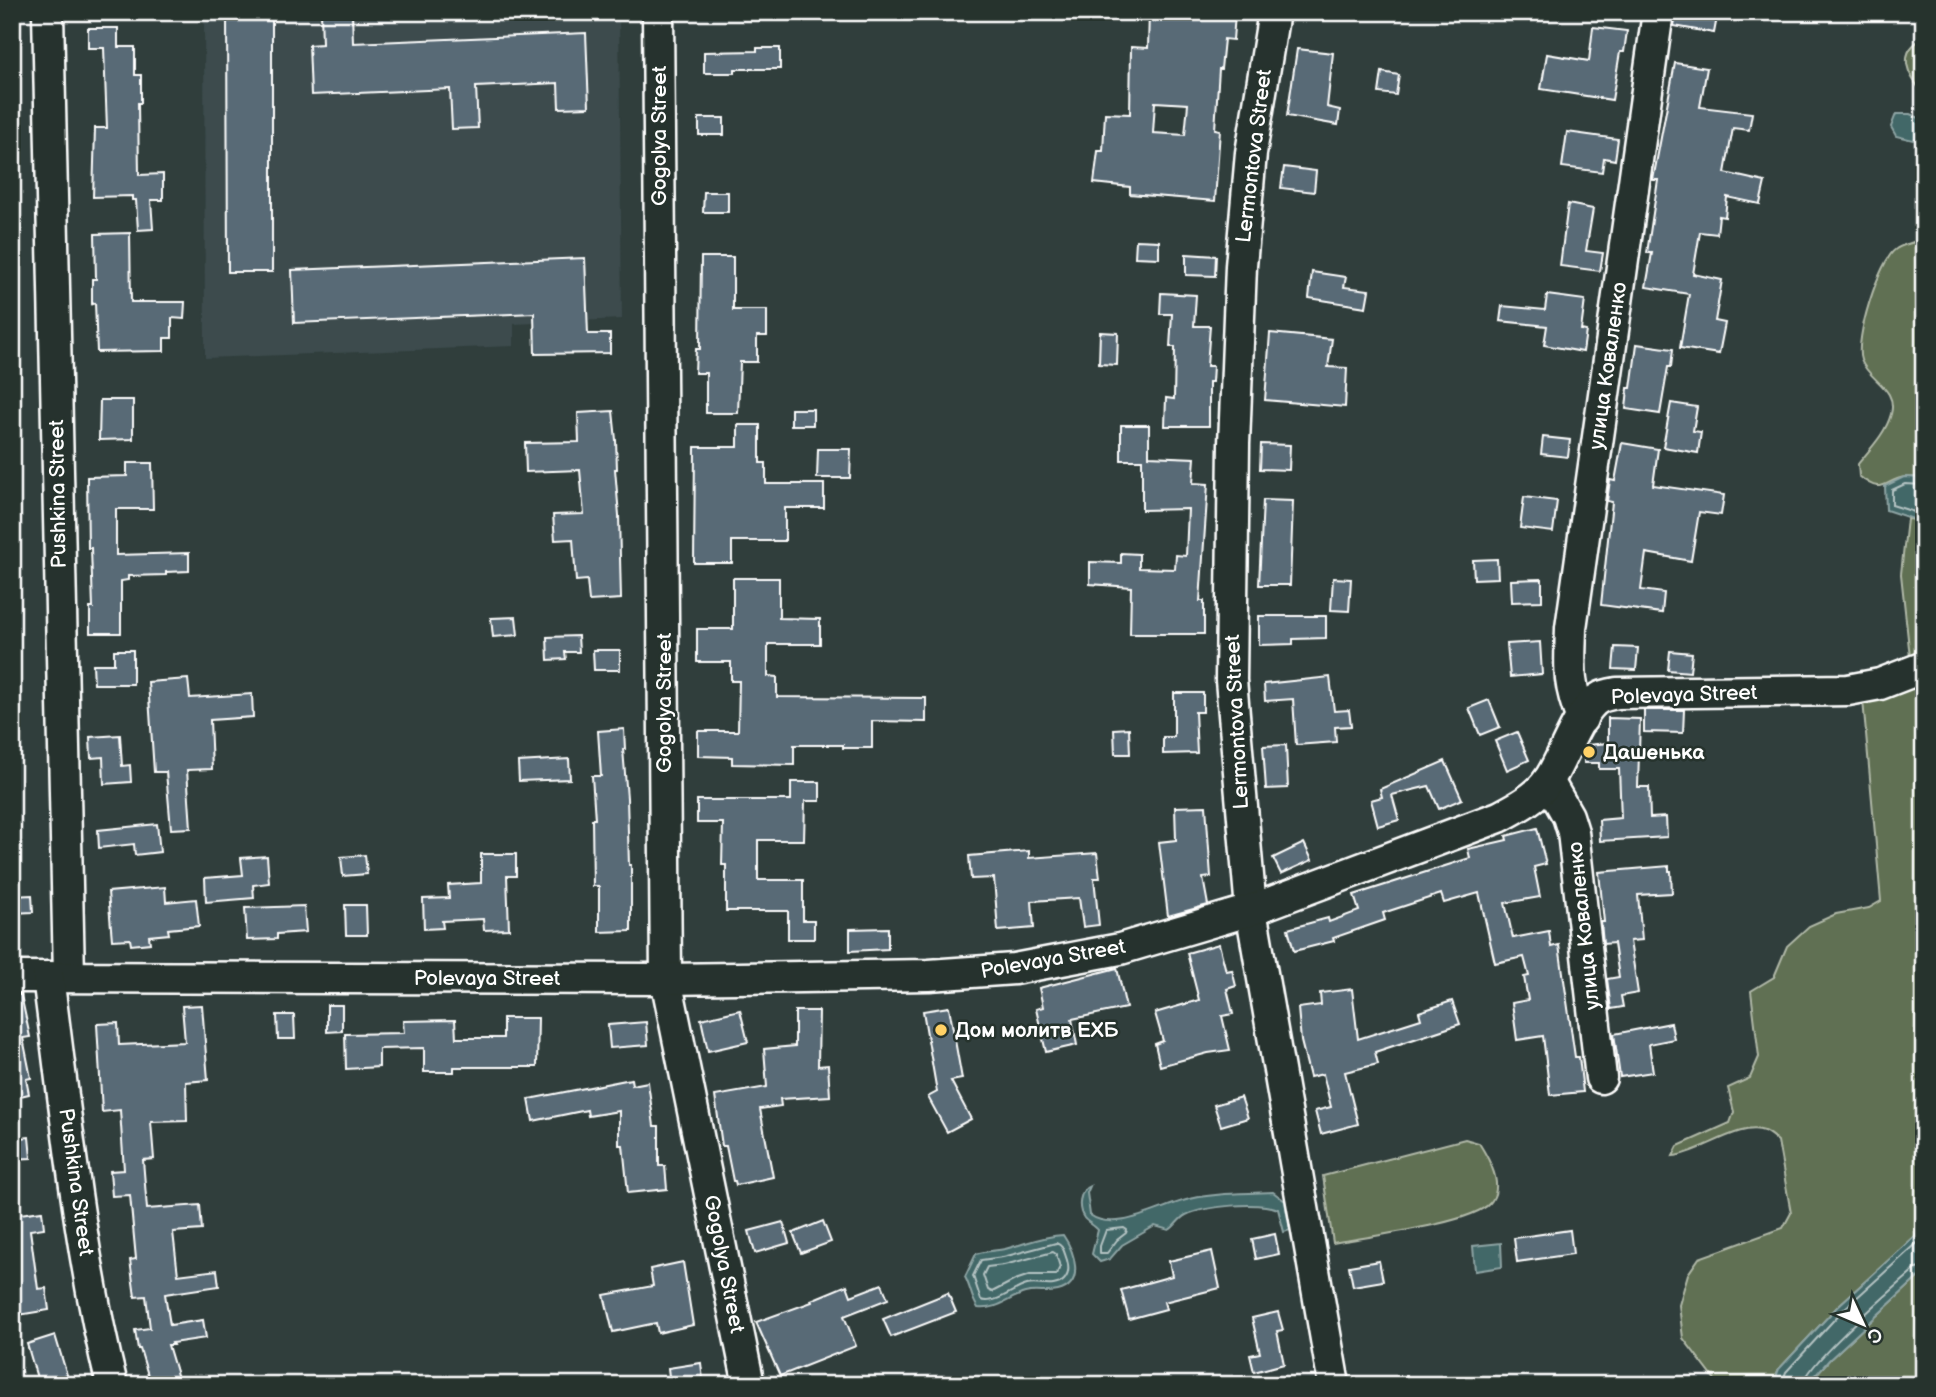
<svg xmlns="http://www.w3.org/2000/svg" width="1936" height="1397" font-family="'Balsamiq Sans',sans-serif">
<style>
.built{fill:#3c4b4d}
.green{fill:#607052;stroke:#b0b8a8;stroke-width:2}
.water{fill:#436868;stroke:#8ea4a4;stroke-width:2}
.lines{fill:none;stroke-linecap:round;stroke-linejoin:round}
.shore{stroke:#b4c3c3;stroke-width:2}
.building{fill:#586a76;stroke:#fff;stroke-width:2;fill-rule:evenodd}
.minor-casing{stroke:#fff;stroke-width:35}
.minor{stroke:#26332d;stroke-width:30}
.poi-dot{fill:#ffd166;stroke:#26332d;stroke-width:2.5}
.labels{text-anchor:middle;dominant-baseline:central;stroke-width:5;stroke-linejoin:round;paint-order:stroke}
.street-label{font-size:21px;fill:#fff;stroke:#26332d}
.poi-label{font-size:21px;font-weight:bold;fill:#fff;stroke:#26332d;text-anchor:start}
</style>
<rect width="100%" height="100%" fill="#303e3c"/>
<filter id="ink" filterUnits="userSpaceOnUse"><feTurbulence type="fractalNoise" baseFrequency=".0143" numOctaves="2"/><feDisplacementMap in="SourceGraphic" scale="14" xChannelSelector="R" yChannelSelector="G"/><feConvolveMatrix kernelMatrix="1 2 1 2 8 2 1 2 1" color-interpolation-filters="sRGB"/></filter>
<g filter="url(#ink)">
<polygon class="built" points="204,12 619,12 622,319 514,324 514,346 205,358"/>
<g class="green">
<path d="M1924 38V94C1908 76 1895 52 1924 38Z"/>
<path d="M1916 241H1924V478C1918 478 1912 477 1906 477 1884 479 1884 497 1859 476L1858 464C1870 449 1886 433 1891 414 1898 388 1869 381 1861 360 1854 342 1879 260 1896 249 1901 245 1910 244 1916 241Z"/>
<polygon points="1907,519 1924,521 1924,650 1910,657 1901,574"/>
<path d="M1924 679V1228L1838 1306 1779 1369 1773 1385H1719L1683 1338 1679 1305 1688 1274 1699 1258 1783 1228 1791 1213 1778 1141C1774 1138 1769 1133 1764 1131 1741 1121 1699 1154 1673 1156L1678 1146 1730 1123 1734 1112 1728 1088 1750 1078 1759 1057 1751 991 1774 977 1787 946 1809 926 1836 914 1869 908 1881 901 1863 700Z"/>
<path d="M1465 1139 1479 1143C1489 1159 1505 1186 1490 1203 1472 1224 1364 1237 1333 1243L1323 1176Z"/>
<polygon points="1924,1272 1924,1385 1807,1385 1829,1360"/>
</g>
<g class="water">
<polygon points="1896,114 1910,114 1924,120 1924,135 1913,140 1896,136 1891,127"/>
<polygon points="1904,477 1924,478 1922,522 1886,510 1885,486"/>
<path d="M1090 1186 1087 1193 1090 1215C1116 1234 1162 1205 1190 1199 1217 1193 1246 1193 1273 1192L1285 1201 1290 1230 1284 1232 1278 1209C1257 1201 1206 1206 1186 1215 1178 1219 1176 1226 1169 1230L1155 1226 1122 1245 1110 1259 1100 1262 1092 1254 1098 1230C1095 1226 1087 1222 1084 1218 1077 1208 1079 1190 1090 1186Z"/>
<polygon points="1924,1228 1924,1272 1829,1360 1807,1385 1773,1385 1779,1369 1838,1306"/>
<path d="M1063 1235C1074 1251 1086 1284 1058 1291 1047 1294 1037 1290 1025 1293 1008 1298 998 1310 978 1308 971 1298 971 1288 965 1277L976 1254C986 1250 995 1251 1005 1249 1025 1244 1042 1236 1063 1235Z"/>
<polygon points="1501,1243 1502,1267 1475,1271 1473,1246"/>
</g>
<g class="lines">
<g class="shore">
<polyline points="1924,485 1905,484 1892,490 1892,505 1924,515"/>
<polygon points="1124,1228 1127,1230 1126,1233 1117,1240 1107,1253 1100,1253 1100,1246 1106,1230"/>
<path d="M1056 1243C1064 1246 1064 1252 1067 1260 1069 1267 1070 1274 1064 1280 1054 1290 1038 1282 1027 1285 1012 1289 996 1305 981 1300L973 1276 981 1260 1003 1257Z"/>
<polygon points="1053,1252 1056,1254 1060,1267 1056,1275 1030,1275 1015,1280 992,1292 988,1290 983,1275 987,1267 1004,1265"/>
<polyline points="1781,1385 1786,1372 1843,1310 1924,1237"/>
<path d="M1803 1385C1805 1364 1896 1287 1916 1269L1924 1267"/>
</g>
</g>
<g class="building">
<polygon points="227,12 272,12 272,272 228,272"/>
<polygon points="321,12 352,12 353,43 586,33 589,107 559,108 558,83 476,87 478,128 452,129 450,89 311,95 309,45 322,44"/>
<path d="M1149 12 1235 14 1233 40 1224 39 1221 69H1219L1215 129 1220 130 1215 201 1130 194V187L1094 183 1098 151H1103L1105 113 1130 114 1131 47 1148 48ZM1155 102 1188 104 1185 135 1153 133Z"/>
<polygon points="1676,12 1718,12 1714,33 1674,26"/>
<polygon points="1593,27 1627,31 1624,52 1620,52 1612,100 1541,89 1547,54 1589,61"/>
<polygon points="88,28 118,28 118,47 135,47 135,75 141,75 141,103 138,103 139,175 163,174 163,200 151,200 153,229 138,230 136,200 132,200 132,196 93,197 95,128 107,128 104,48 88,48"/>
<polygon points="757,48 780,48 780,69 735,69 735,73 704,73 704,52 757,51"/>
<polygon points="1297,49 1333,53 1327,107 1340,110 1338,125 1287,116"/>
<polygon points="1675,63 1707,68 1700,107 1752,113 1749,130 1733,128 1725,173 1765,182 1760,204 1727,197 1725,217 1719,216 1717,234 1700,232 1693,274 1722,280 1715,321 1725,323 1719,354 1680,348 1689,294 1646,287 1652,253 1647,253 1658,180 1653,180"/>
<polygon points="1382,72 1399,75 1396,95 1379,93"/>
<rect x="699" y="118" width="25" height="17"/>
<polygon points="1567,132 1618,139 1615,160 1604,158 1602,172 1562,167"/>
<polygon points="1284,167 1316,171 1314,192 1281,188"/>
<polygon points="704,192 728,192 728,212 703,212"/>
<polygon points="1568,204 1593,209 1586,251 1603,253 1600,271 1560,266"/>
<polygon points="130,233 131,302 185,302 184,319 172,318 172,338 164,338 164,351 97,352 95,303 92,304 92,279 96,279 95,234"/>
<polygon points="1136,240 1159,241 1159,258 1135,257"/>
<polygon points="1186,254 1216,256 1215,276 1186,275"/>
<polygon points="701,257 733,257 733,310 767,310 767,336 757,336 757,362 740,362 738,413 706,413 706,373 695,373 696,349 700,349"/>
<polygon points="585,258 588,334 610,334 610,353 535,354 534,313 294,323 292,270"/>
<polygon points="1312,272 1346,277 1344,287 1369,290 1366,307 1309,298"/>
<polygon points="1161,293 1196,295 1194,326 1210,326 1207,366 1213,366 1212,382 1209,382 1209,426 1165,426 1166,398 1174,399 1175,347 1170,347 1172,314 1160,314"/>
<polygon points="1547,295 1585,300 1581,330 1586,331 1583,352 1544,345 1547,326 1500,321 1502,306 1545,310"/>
<polygon points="1100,332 1118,333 1117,365 1099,364"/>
<polygon points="1270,333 1332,339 1328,367 1347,368 1345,407 1265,400"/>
<polygon points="1637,344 1673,349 1671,367 1668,367 1660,414 1626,409 1628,388 1631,388"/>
<polygon points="100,400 133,400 133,439 99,440"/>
<polygon points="1671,403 1697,407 1693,431 1701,432 1698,453 1663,447"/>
<rect x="791" y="409" width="22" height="16"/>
<polygon points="613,411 616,440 617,469 615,469 619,515 621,599 589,601 587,580 576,581 573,539 555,540 553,515 584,514 580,470 526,472 525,443 579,442 578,413"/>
<polygon points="738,425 760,425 760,463 766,463 766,484 824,484 824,508 785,508 785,541 732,541 732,563 694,563 695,447 738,447"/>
<polygon points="1121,425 1149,425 1149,456 1195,458 1193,483 1208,484 1200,601 1204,601 1204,634 1130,634 1131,587 1090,584 1090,562 1121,563 1121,553 1139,554 1139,568 1175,569 1176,555 1186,556 1188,509 1142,510 1142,460 1121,460"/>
<polygon points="1543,437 1570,440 1568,457 1541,454"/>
<polygon points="1622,443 1658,449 1653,485 1724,495 1721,515 1699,512 1691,561 1646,553 1641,590 1664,593 1662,613 1601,605 1612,502 1607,501 1610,480 1615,481"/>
<polygon points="1261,444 1290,445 1289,470 1260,469"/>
<polygon points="818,449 851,449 850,478 817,478"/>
<polygon points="127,463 152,463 153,509 116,509 116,555 189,553 189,571 166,572 166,575 128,576 128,580 121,581 121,633 90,633 90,608 93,608 91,548 88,548 87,477 127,476"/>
<polygon points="1524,497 1557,501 1553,532 1520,528"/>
<polygon points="1263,500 1293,501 1290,585 1259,585"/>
<polygon points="1497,559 1498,578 1474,579 1473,560"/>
<polygon points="733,578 779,578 779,618 820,619 820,644 768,644 768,676 777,677 777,697 926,698 926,722 872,721 872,748 843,748 843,745 794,745 794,765 732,764 732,757 698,756 698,731 738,731 739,681 731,681 731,662 697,662 697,629 733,629"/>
<polygon points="1333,578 1351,579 1349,611 1331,610"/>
<polygon points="1542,579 1542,601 1512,602 1511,580"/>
<polygon points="1259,616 1326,616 1326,638 1293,639 1293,644 1259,645"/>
<polygon points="516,617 518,635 493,637 491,618"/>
<polygon points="578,636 579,652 565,652 566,659 548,660 547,637"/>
<polygon points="1540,642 1542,674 1510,677 1507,644"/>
<polygon points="1615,647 1638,648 1636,670 1613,669"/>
<polygon points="114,650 133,650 133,684 94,684 93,664 114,664"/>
<polygon points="593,650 620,650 620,670 594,670"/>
<polygon points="1670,651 1692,653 1690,672 1668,670"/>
<polygon points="1330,677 1334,711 1349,710 1351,726 1335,727 1336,742 1296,745 1293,699 1265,701 1264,684"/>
<polygon points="188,679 190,698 252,694 253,717 210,720 212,769 187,770 191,828 171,829 166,772 154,772 148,682"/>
<polygon points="1174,693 1203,693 1203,712 1195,712 1197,753 1163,754 1163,737 1174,737"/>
<polygon points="1489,700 1500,727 1480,735 1469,708"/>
<polygon points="1644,710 1684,710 1683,733 1644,732"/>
<polygon points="1608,718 1640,719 1638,787 1649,787 1650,818 1666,817 1667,837 1600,841 1599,820 1621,818 1619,769 1599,769 1599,763 1584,763 1584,750 1587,745 1608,743"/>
<polygon points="1129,728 1130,754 1115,754 1114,729"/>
<polygon points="624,729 625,749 623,749 627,798 629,865 631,865 631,931 599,932 599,886 593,886 592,819 595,819 592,776 601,776 598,731"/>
<polygon points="1517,732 1529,760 1507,770 1495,741"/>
<polygon points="120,735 122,766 130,765 131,782 104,784 103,757 91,758 90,737"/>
<polygon points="1286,745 1288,788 1266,789 1263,746"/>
<polygon points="569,759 570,779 519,781 518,762"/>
<polygon points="1445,761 1462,799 1439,809 1429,786 1392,795 1399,820 1378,826 1371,800 1382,797 1380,789"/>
<polygon points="791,782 820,782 820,801 805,801 804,840 758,840 758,880 803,880 803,920 814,920 814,939 788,939 788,911 726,911 726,865 722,865 723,823 697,823 697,800 791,800"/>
<polygon points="1206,806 1211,877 1203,878 1208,905 1168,916 1159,842 1176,840 1175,807"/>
<polygon points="157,824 160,852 135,855 134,844 99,848 98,830"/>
<polygon points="1537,828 1546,864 1534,867 1540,897 1505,903 1513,938 1549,931 1551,947 1559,945 1575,1057 1579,1057 1583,1092 1550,1095 1543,1036 1517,1040 1512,1003 1528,1000 1524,977 1529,976 1524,957 1495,963 1479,893 1444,903 1441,894 1383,913 1385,920 1333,938 1334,941 1294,951 1288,929 1328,918 1329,922 1359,911 1354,895 1470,858 1468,849 1507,840 1506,836"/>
<polygon points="1304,843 1312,860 1281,874 1273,858"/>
<polygon points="1029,851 1029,858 1097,853 1100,878 1094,878 1099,925 1083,927 1079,898 1032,901 1034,928 998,931 994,878 971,879 969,856"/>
<polygon points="481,854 516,854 516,876 507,876 509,929 484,930 483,919 442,921 443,928 424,929 423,899 449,898 448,885 481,883"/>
<polygon points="365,855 367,874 343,876 341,857"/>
<polygon points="267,856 269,883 253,885 254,898 206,902 205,878 243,875 241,858"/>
<polygon points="1669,866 1669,871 1671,871 1672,893 1638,895 1642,940 1630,941 1638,993 1621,996 1623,1007 1611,1009 1607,979 1619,977 1614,943 1603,944 1601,922 1604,922 1599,872"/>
<polygon points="165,887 166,902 196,899 199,926 168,929 169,934 149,936 150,943 131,945 130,939 112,940 108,892"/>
<polygon points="32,895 33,912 12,913 12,896"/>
<polygon points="345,905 366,905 367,935 346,935"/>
<polygon points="304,906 306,932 277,934 277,939 247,940 245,908"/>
<polygon points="888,928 888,949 850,951 850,929"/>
<polygon points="1219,944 1226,971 1232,970 1236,986 1227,989 1233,1014 1222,1016 1230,1050 1208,1053 1160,1066 1155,1044 1163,1041 1155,1013 1199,1000 1187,953"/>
<polygon points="1117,968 1126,1008 1072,1019 1077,1045 1046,1052 1036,1009 1043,1007 1039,988"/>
<polygon points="1352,989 1358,1039 1421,1019 1419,1012 1452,1001 1460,1024 1375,1052 1378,1064 1345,1072 1358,1124 1321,1134 1315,1111 1331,1107 1323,1074 1310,1077 1301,1041 1298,1008 1321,1005 1320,993"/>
<polygon points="12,995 21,995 30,1037 23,1038 31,1078 26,1079 29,1094 12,1098"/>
<polygon points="202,1005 208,1080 186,1082 187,1121 151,1122 154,1159 143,1160 147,1209 200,1205 202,1230 173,1232 178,1275 217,1270 219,1286 165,1294 170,1325 203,1320 206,1338 172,1343 173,1345 168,1345 180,1385 151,1385 140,1349 138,1349 135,1330 150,1328 146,1296 135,1297 130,1260 136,1259 130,1195 112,1196 110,1171 124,1170 120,1110 102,1112 97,1024 118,1023 119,1045 185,1042 182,1006"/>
<polygon points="327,1005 342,1005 342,1031 327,1032"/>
<polygon points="949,1007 962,1079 951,1081 971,1119 947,1132 928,1097 937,1092 923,1011"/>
<polygon points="740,1010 748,1042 708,1051 701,1019"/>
<polygon points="795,1011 819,1011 818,1066 828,1065 830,1096 780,1099 781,1106 760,1109 773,1177 736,1185 735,1181 733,1181 726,1146 722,1146 715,1096 767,1087 764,1049 795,1046"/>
<polygon points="277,1015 294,1015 295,1039 278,1039"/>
<polygon points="503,1018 538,1018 537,1067 454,1067 454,1072 424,1072 424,1048 379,1049 379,1067 346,1069 345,1034 404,1033 403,1021 455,1020 456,1038 503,1038"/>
<polygon points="646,1022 648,1045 610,1048 608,1025"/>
<polygon points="1671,1023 1674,1039 1649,1044 1653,1072 1620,1077 1614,1034"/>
<polygon points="631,1079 632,1085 648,1082 654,1126 659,1126 659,1166 665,1166 667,1189 628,1193 623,1145 619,1145 619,1111 588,1116 587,1110 533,1121 529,1099"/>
<polygon points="1241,1097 1248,1118 1221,1126 1214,1105"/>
<polygon points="29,1137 31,1158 12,1159 12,1139"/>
<polygon points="42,1211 44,1228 30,1230 38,1289 46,1288 49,1310 12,1316 12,1242 15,1242 12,1215"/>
<polygon points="823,1221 831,1242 801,1253 793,1233"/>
<polygon points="783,1222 789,1243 755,1253 749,1231"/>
<polygon points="1570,1230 1573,1254 1517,1262 1514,1238"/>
<polygon points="1275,1234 1279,1254 1256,1259 1252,1239"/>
<polygon points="1212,1251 1220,1288 1164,1302 1166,1309 1129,1319 1121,1290 1172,1276 1169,1261"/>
<polygon points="1379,1261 1383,1281 1353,1286 1349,1266"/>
<polygon points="683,1262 693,1325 658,1333 656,1323 613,1332 604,1295 653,1286 650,1269"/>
<polygon points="882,1284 888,1299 844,1316 856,1346 780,1376 756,1322 812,1302 811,1300 847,1285 851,1296"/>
<polygon points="948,1293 956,1312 891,1337 883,1319"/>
<polygon points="1278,1312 1283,1330 1277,1331 1284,1364 1254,1372 1250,1355 1260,1353 1252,1318"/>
<polygon points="55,1335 70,1385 39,1385 27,1344"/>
<polygon points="701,1363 703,1380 670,1385 668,1368"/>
</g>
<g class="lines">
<defs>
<g id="minor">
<polyline points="48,12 69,976"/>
<polyline points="658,12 666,979 749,1385"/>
<polyline points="1274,12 1251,153 1241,266 1234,444 1231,680 1251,910 1334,1385"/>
<path d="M1582 719C1567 682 1570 666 1571 628L1658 12"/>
<polyline points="1548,781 1568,816 1573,832 1601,1078"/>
<path d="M12 977 666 979 929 975 1014 969 1120 949 1251 910 1499 817C1516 808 1536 798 1548 781 1563 761 1578 708 1601 697 1606 695 1612 694 1617 693L1848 690 1880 684 1924 667"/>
<path d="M48 977C66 1113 79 1252 112 1385"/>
</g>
</defs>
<use href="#minor" class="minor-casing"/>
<use href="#minor" class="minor"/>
</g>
</g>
<g class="poi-dot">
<circle cx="1589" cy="752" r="7"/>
<circle cx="941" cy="1030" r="7"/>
</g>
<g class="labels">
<g class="street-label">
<text transform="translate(659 136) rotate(-90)">Gogolya Street</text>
<text transform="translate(1254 156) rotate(-83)">Lermontova Street</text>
<text transform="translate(1608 366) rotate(-82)">улица Коваленко</text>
<text transform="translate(58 494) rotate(-91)">Pushkina Street</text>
<text transform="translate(1684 695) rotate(-2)">Polevaya Street</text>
<text transform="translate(664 703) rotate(-90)">Gogolya Street</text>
<text transform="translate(1237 722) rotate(-93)">Lermontova Street</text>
<text transform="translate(1584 926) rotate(-96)">улица Коваленко</text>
<text transform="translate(1053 959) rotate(-10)">Polevaya Street</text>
<text x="487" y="978">Polevaya Street</text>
<text transform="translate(76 1182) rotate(82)">Pushkina Street</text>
<text transform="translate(724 1264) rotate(79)">Gogolya Street</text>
</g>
<g class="poi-label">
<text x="1603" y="752">Дашенька</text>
<text x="955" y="1030">Дом молитв ЕХБ</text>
</g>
</g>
<rect width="1936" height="1397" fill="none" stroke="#26332d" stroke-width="42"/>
<rect x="21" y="21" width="1894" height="1355" fill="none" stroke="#fff" stroke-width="2.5" filter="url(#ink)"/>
<g transform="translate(1863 1324) rotate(134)" stroke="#26332d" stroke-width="5" paint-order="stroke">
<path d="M0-5L12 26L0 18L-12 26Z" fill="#ffffff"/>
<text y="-10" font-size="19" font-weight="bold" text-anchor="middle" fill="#ffffff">С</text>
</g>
</svg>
